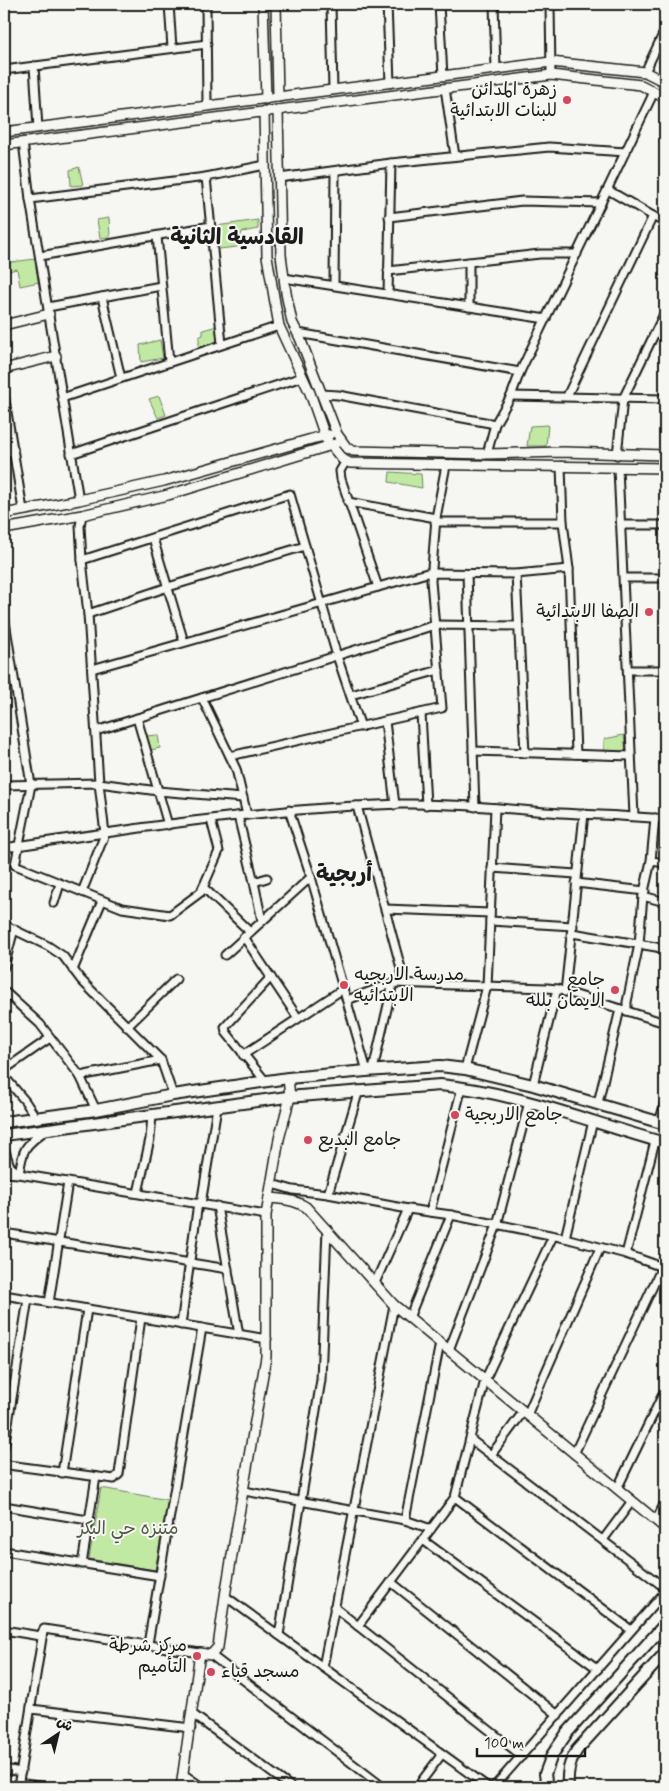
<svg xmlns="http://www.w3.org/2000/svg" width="669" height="1791" font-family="Mynerve,'Playpen Sans Arabic',sans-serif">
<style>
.green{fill:#c2e9a4;stroke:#6f8260}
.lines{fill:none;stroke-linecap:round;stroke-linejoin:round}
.minor-casing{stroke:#1c1c1c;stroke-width:11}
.tertiary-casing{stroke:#1c1c1c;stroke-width:12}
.secondary-casing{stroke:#1c1c1c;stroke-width:14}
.minor{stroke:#f6f6f2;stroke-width:7}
.tertiary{stroke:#f6f6f2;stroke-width:9}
.secondary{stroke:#f6f6f2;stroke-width:10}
.poi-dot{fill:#d1495b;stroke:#f6f6f2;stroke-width:2}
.labels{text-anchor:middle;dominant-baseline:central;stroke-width:4;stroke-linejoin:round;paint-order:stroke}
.poi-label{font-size:18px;fill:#1c1c1c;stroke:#f6f6f2;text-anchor:end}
.park-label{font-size:18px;fill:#4e5a45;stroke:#f6f6f2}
.district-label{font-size:22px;font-weight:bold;fill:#1c1c1c;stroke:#f6f6f2}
</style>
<rect width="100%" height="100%" fill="#f6f6f2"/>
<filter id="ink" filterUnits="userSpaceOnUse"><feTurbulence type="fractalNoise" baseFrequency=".02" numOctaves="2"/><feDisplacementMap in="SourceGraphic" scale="10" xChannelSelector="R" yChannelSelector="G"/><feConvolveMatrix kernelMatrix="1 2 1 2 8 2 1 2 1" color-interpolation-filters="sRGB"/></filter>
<g filter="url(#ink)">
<g class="green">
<polygon points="79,167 83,185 71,186 70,170"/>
<polygon points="109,218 110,237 100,238 97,220"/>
<polygon points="258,220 258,229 242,232 237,247 219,249 216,226"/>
<polygon points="35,259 39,282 20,286 17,269 4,272 4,263"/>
<polygon points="217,326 219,342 199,348 199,337 203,335 203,330"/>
<polygon points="160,340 163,358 141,362 140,345"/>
<polygon points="159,396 166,415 158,418 149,399"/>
<polygon points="548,425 546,446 527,446 530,426"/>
<polygon points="390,472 421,474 422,488 389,482"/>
<polygon points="158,735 160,748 151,750 145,736"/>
<polygon points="624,735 626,753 604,752 604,739"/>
<polygon points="101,1488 168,1500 155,1570 89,1559"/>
</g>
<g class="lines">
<defs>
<g id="minor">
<polyline points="169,4 172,48"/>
<polyline points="206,4 207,106"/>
<polyline points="331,4 333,90"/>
<polyline points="387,4 390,83"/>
<polyline points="439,4 443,76"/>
<polyline points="494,4 496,69"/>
<polyline points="550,4 551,75"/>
<polyline points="34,66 38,128"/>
<polyline points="4,70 207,44"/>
<polyline points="645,72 665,30"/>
<polyline points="445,88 455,156"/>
<polyline points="23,142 30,199 79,500"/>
<polyline points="206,177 222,344"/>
<polyline points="279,178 391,163 549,147 626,152"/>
<polyline points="608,190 665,223"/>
<polyline points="30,199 206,177 265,165"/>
<polyline points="389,217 522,201 601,203"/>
<polyline points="157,236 169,362"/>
<polyline points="40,256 211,226"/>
<polyline points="388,271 540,254 577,254"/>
<polyline points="284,278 546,319"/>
<polyline points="334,285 335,172"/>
<polyline points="388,294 391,163"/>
<polyline points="102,297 121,378"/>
<polyline points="48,307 161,286"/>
<polyline points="469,307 469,262"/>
<polyline points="298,333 520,372"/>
<polyline points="4,394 23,510"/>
<polyline points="321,394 338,395 495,424"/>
<polyline points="511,396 665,399"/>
<polyline points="567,396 653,216"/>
<polyline points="62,398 279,326"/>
<polyline points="71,454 302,377"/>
<polyline points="487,454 495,424 511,396 520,372 654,92"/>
<polyline points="617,455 623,399 665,312"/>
<polyline points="346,461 340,471 341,479 378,587"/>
<polyline points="561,466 563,522 569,569 576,754"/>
<polyline points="618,468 634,816"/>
<polyline points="348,502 436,518"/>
<polyline points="435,522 563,522"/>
<polyline points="622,525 665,525"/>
<polyline points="153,538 184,642"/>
<polyline points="82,560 290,494 337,656 361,727"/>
<polyline points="467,574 475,807"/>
<polyline points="516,574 525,753"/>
<polyline points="624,578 665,578"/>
<polyline points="88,614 168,587 305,546"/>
<polyline points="4,615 31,785 15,865 122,908 170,915 201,892 219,851 211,820"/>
<polyline points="92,669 427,573 516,574 569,569"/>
<polyline points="629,670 665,670"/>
<polyline points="351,695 439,670"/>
<polyline points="202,698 236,769 247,815"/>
<polyline points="421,713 426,805"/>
<polyline points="137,718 168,825"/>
<polyline points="385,721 395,805"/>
<polyline points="96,731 435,625 519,626"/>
<polyline points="473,751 631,756"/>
<polyline points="230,756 442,708 431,581 436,518 446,465"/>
<polyline points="4,785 99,783 158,791 243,798"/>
<polyline points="357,806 405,983"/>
<polyline points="289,810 311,877 367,1071"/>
<polyline points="238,816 254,882 267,878"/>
<path d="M4 848C135 828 268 808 401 804 454 803 507 809 560 813 595 815 630 816 665 819"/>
<polyline points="651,861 665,863"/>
<polyline points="492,868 576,874"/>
<polyline points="254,882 262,921"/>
<polyline points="576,883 645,891"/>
<polyline points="203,887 250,932"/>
<polyline points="82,892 105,834 99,783 88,614 82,560 80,526 82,515"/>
<polyline points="643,896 665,902"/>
<polyline points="54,903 60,884"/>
<polyline points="385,909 490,913"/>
<polyline points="490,921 573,926"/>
<polyline points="4,925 48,946 63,956 81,980 161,1060 173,1095"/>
<polyline points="572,933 656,947 665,950"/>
<polyline points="244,937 298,1018"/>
<polyline points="225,955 311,877"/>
<polyline points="4,967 14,929"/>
<polyline points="73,970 102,901"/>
<polyline points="4,991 40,1024 80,1076 96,1110"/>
<polyline points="565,992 584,814"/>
<polyline points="347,1000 393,983 547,988 557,989 665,1023"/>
<polyline points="627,1011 627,1002 639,944 643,896 651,861 655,818"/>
<polyline points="127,1027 176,979"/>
<polyline points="243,1055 343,989"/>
<polyline points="465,1069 487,986 495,808"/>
<polyline points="4,1070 50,1038"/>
<polyline points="373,1070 393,983"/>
<polyline points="4,1076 25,1101 36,1118"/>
<polyline points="80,1076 161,1060"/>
<polyline points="266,1082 226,1032 225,1027 271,977"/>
<polyline points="533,1085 557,989"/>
<polyline points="598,1103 620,1009"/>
<polyline points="659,1123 665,1102"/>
<polyline points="4,1148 10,1166 19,1174 266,1215"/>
<path d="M4 1173 19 1174C23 1148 24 1146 46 1130"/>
<polyline points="272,1184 293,1190 328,1194 408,1209 451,1215 565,1238 626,1254 665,1268"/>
<polyline points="138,1193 150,1139 152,1116"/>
<polyline points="328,1194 359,1090"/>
<polyline points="201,1204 217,1107"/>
<polyline points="217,1206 239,1335"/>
<polyline points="430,1212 462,1087"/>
<polyline points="4,1233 228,1269"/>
<polyline points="565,1238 593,1121"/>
<polyline points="626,1254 655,1141"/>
<polyline points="375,1283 408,1209"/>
<polyline points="4,1295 267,1339"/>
<polyline points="49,1303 68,1182"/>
<polyline points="409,1318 451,1215"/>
<polyline points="181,1325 198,1203"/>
<polyline points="449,1350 497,1225 529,1102"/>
<polyline points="527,1415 600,1248"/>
<polyline points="470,1439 665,1588"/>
<polyline points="4,1448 28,1299"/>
<polyline points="574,1454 662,1267"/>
<polyline points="491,1455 523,1412"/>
<polyline points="4,1461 8,1465 114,1479 119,1474 141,1318"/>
<polyline points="62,1473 87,1309"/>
<polyline points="617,1489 665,1390"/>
<polyline points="244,1491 405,1520 431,1529"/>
<polyline points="455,1497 631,1630"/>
<polyline points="4,1506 88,1520"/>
<polyline points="405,1520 440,1343"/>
<polyline points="656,1521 665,1502"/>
<polyline points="423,1540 598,1669"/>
<polyline points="603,1540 632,1501"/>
<polyline points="4,1551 160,1576"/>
<polyline points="82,1564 96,1477"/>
<polyline points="391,1582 558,1715"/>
<polyline points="225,1596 488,1787"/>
<polyline points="334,1607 522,1756"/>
<polyline points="358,1626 455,1497 485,1380 553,1236"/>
<polyline points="4,1630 40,1636 44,1629 200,1653"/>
<polyline points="279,1635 321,1380 327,1229"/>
<polyline points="148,1644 202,1328"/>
<polyline points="211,1655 383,1787"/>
<polyline points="323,1667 394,1305"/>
<polyline points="31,1709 191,1728"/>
<polyline points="191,1713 291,1787"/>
<polyline points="4,1769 21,1772"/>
<polyline points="183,1774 202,1787"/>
<polyline points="19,1783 44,1787"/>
<polyline points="18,1787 43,1632"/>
<polyline points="417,1787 442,1754"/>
<polyline points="494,1787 665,1592"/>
</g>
<g id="tertiary">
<polyline points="263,4 266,99"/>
<polyline points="276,4 278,97"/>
<polyline points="278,110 281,255 286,293 292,322 300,338 337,434 347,448 353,451 487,454 564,452 665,455"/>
<polyline points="264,111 267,256 279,326 310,393 326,439 342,459 350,463 665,468"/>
<polyline points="4,132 551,62 645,72 665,82"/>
<polyline points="4,145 551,75 641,85 665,98"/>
<polyline points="4,325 49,314"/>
<polyline points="4,369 56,356"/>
<polyline points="4,453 13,450"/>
<polyline points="4,514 79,500 164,481 315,438 329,435"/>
<polyline points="4,529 82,515 168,495 335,444"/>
<path d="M269 1198C282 1199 295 1200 306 1207L394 1305 665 1528"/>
<polyline points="181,1787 200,1653 211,1655 218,1647 225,1596 266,1357 266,1215 279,1139 290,1097 288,1078"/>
</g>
<g id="secondary">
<polyline points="4,1122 96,1110 173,1095 288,1078 366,1071 440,1066 465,1069 533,1085 665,1124"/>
<path d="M4 1135 287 1097 440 1085C516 1092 592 1123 665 1143"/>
<polyline points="547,1787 545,1774 552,1755 567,1733 665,1624"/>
<path d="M568 1787C567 1772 569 1763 577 1750L665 1653"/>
</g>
</defs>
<use href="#minor" class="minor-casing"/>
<use href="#tertiary" class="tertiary-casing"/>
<use href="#secondary" class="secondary-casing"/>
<use href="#minor" class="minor"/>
<use href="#tertiary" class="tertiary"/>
<use href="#secondary" class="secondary"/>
</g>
</g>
<g class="poi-dot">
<circle cx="567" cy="100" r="5"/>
<circle cx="649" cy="612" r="5"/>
<circle cx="344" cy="985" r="5"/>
<circle cx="615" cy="990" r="5"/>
<circle cx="455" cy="1115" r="5"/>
<circle cx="308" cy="1140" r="5"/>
<circle cx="197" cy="1656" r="5"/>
<circle cx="211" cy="1672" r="5"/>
</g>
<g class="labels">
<g class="poi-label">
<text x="557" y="90">زهرة المدائن<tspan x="557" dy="21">للبنات الابتدائية</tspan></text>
<text x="639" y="612">الصفا الابتدائية</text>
<text x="354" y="975" text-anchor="start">مدرسة الاربجيه<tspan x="354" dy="21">الابتدائيه</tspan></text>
<text x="605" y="980">جامع<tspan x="605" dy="21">الايمان بلله</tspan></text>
<text x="465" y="1115" text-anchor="start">جامع الاربجية</text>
<text x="318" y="1140" text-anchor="start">جامع البديع</text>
<text x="187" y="1646">مركز شرطة<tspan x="187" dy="21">التأميم</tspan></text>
<text x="221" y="1672" text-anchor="start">مسجد قباء</text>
</g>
<g class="park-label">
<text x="128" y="1529">متنزه حي البكر</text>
</g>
<g class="district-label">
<text x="237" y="238">القادسية الثانية</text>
<text x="344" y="875">أربجية</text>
</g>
</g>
<rect width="669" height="1791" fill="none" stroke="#f6f6f2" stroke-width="20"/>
<rect x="10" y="10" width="649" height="1771" fill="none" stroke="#1c1c1c" stroke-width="2" filter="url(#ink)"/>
<g transform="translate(58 1734) rotate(35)" stroke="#f6f6f2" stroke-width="4" paint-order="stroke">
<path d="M0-4L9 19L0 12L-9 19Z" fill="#1c1c1c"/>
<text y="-8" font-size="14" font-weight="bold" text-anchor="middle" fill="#1c1c1c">ش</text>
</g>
<path d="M477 1748v8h108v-8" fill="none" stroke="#1c1c1c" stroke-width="2.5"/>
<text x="484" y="1748" font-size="15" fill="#1c1c1c" stroke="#f6f6f2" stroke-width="4" paint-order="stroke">100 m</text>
</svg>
